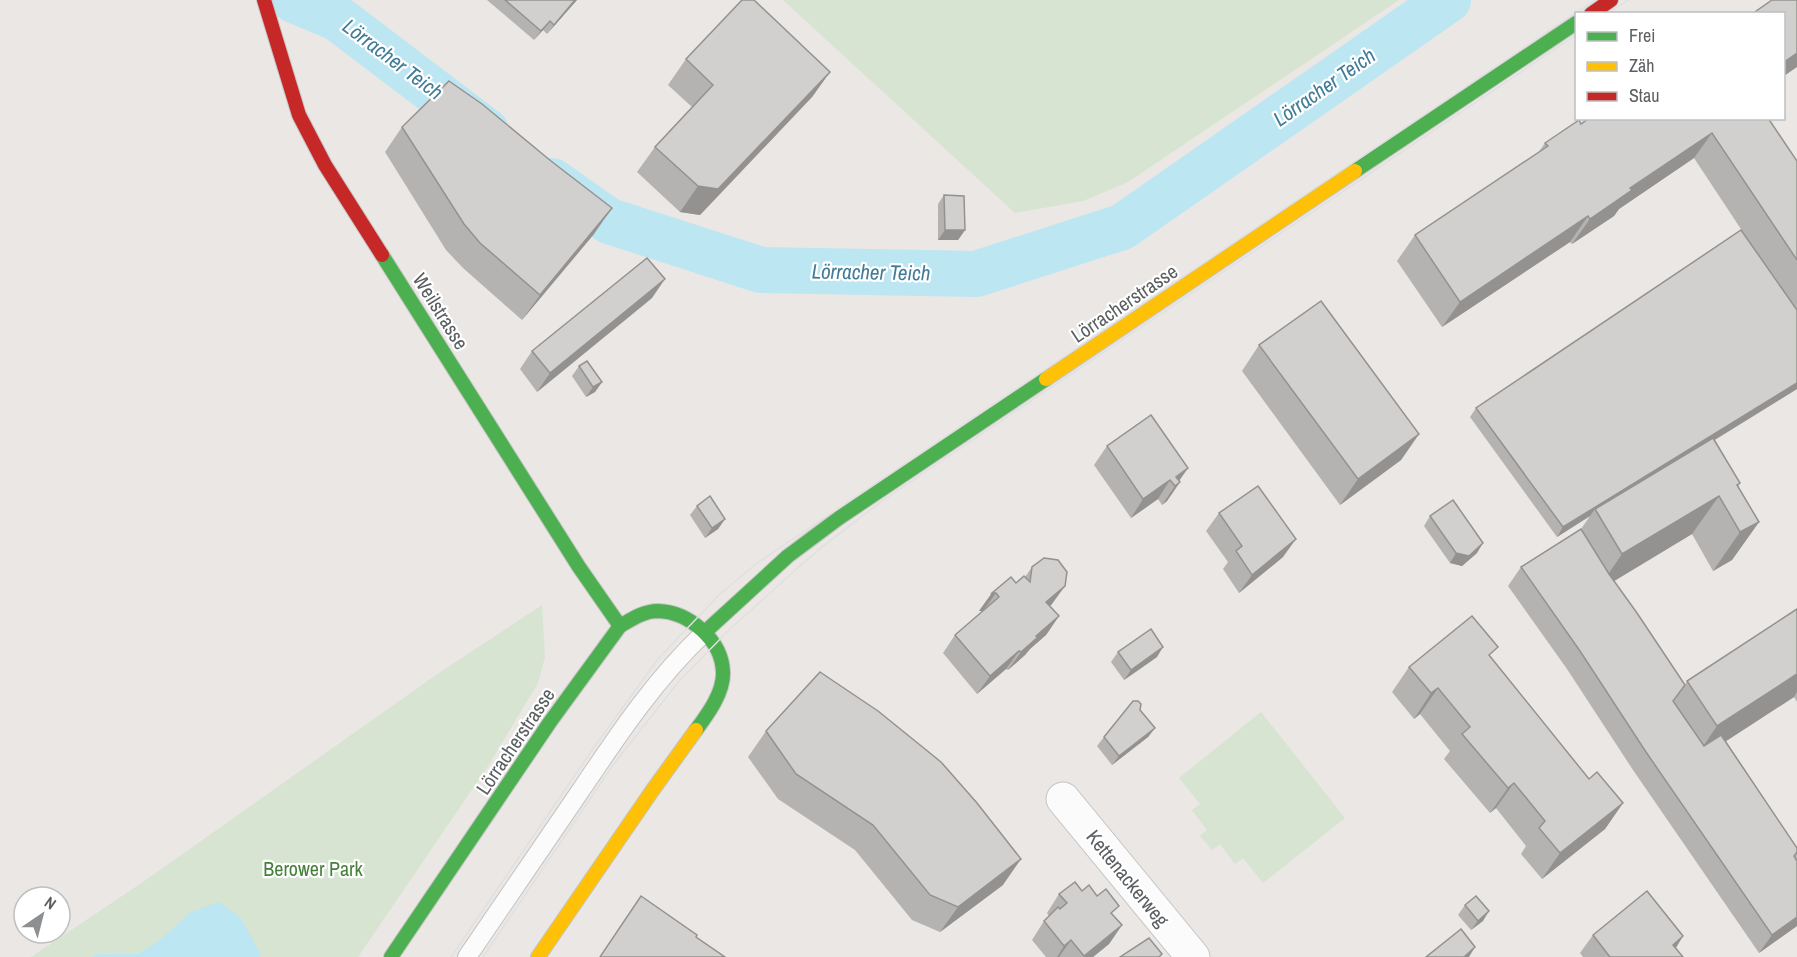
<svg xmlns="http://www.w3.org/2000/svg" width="1797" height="957" font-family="'Archivo Narrow',sans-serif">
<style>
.green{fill:#d7e4d1}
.water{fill:#bbe6f2}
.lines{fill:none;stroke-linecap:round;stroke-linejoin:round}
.canal{stroke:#bbe6f2;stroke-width:46}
.lane-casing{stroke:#c4c5c4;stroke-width:20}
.street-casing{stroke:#c4c5c4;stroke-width:35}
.fast-casing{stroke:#c5c5c5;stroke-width:16}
.slow-casing{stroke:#c5c5c5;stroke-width:16}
.jam-casing{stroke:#c5c5c5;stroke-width:16}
.lane{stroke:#fcfbfb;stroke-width:18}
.street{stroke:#fcfbfb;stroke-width:33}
.fast{stroke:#4caf50;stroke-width:14}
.slow{stroke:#ffc107;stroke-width:14}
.jam{stroke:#c62828;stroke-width:14}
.tram{stroke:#e1e0e0;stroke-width:1.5}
.wall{fill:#b5b3b1}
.shaded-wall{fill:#939290}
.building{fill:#d2d0ce;stroke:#939290;stroke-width:1.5}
.labels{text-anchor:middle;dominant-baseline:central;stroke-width:4.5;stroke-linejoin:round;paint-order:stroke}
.street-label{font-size:20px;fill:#5b5f62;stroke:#fff}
.park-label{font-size:20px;fill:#46803b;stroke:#fff}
.water-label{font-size:21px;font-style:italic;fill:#407c97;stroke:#fff}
</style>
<rect width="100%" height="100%" fill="#eae7e4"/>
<g class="green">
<polygon points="783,0 1399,0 1128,182 1083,201 1015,213"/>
<path d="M542 605 545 657 538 683 488 766 358 957H259L261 953 191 912C178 924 152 952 134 954 120 956 105 950 92 957H31L143 882 436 675Z"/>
<polygon points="1261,712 1345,818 1263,883 1243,858 1235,864 1220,844 1212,850 1200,836 1207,830 1192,810 1200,804 1179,778"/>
</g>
<polygon class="water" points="219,902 240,917 261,954 259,957 92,957 98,954 137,954 159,941 191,912"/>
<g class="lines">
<g class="canal">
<polyline points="294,0 337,18 486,131"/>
<polyline points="552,181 609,221 761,270 976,274 1122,227 1448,0"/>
</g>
<defs>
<path id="lane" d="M467 957C505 901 543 846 581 790 618 735 656 678 705 632"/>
<polyline id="street" points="1063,799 1193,957"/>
<g id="fast">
<polyline points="1355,171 1576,23"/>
<polyline points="382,255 579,567 620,626"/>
<polyline points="705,632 788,556 839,518 1046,379"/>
<path d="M391 957 550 722 620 626C632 619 644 611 658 611 689 612 722 640 723 672 724 692 708 714 696 730"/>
</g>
<g id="slow">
<polyline points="1046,379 1355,171"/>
<polyline points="538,957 652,791 696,730"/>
</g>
<g id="jam">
<polyline points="264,0 299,115 325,165 382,255"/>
<polyline points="1591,14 1611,0"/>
</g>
</defs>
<use href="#lane" class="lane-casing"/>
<use href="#street" class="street-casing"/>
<use href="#fast" class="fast-casing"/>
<use href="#slow" class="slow-casing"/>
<use href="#jam" class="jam-casing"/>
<use href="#lane" class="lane"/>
<use href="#street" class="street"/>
<use href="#fast" class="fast"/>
<use href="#slow" class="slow"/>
<use href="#jam" class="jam"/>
<g class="tram">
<polyline points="1608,14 1628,0"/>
<polyline points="451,957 592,750 658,659 718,596 757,563 784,545 1595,0"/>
<polyline points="483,957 613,765 680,680 729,630 792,573 822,547 882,501 1576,35"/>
</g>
</g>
<g class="wall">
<polygon points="487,0 577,0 547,34 543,30 534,40"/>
<polygon points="686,59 830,72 812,97 700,215 680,212 637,172 655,147 692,107 668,85"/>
<polygon points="1768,118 1797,161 1797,389 1715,440 1740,483 1738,487 1759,522 1732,560 1713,571 1692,534 1614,581 1685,685 1687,681 1797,609 1797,702 1794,697 1726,741 1797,848 1797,926 1759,953 1633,770 1567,669 1508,586 1521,567 1581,529 1590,516 1557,537 1470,417 1476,408 1766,267 1694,158 1619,209 1614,216 1572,244 1570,242 1442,327 1397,261 1415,235 1538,153 1545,143 1581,124"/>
<polygon points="402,127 594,234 522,320 463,268 446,250 385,152"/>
<polygon points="944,195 965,230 958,240 938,240 938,204"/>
<polygon points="652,298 537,392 520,369 532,351"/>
<polygon points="1259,345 1419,434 1401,460 1340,505 1242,371"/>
<polygon points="579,366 602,382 595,392 586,397 572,376"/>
<polygon points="1107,446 1188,468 1179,481 1180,482 1167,501 1162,505 1158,499 1131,518 1094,465"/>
<polygon points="697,506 725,519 718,529 705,538 690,515"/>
<polygon points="1219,513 1283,557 1239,593 1223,569 1228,562 1206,531"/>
<polygon points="1430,516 1477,553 1462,566 1450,563 1424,526"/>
<polygon points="1032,567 1052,604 1050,606 1059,616 1046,635 1030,649 1025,655 1008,670 1006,669 977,694 943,653 955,635 983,611 979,611 992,593 1016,583 1025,577"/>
<polygon points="1118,652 1157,657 1124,680 1111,662"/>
<polygon points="1491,657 1589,779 1623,803 1605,829 1542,879 1521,854 1526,846 1496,808 1490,813 1444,759 1450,751 1420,714 1414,719 1392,692 1409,667"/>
<polygon points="1140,710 1155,728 1148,737 1112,765 1097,746 1104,737"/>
<polygon points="766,731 1003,885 940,932 912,920 855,850 778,799 748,757"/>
<polygon points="1082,891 1113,915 1122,925 1109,944 1093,957 1046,957 1032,940 1044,921 1049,916 1047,913 1059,894"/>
<polygon points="1465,905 1483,921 1471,930 1458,915"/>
<polygon points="1593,935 1683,936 1676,948 1683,957 1583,957 1580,953"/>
</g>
<g class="shaded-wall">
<polygon points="575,0 577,0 547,34 554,25"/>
<polygon points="550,21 543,30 534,40 541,31"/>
<polygon points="1797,53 1797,67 1784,76 1784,62"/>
<polygon points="830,72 812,97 700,215 680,212 698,186"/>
<polygon points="1712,133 1694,158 1619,209 1614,216 1572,244 1590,219 1630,188"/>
<polygon points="612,208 594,234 522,320 540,295"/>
<polygon points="1588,216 1570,242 1442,327 1460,302"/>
<polygon points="945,230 965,230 958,240 938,240"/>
<polygon points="665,279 652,298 537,392 550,373"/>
<polygon points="602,382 595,392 586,397 593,387"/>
<polygon points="1797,383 1797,389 1597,512 1595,509 1590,516 1557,537 1563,527"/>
<polygon points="1419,434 1401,460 1340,505 1358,479"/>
<polygon points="1188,468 1176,485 1180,482 1167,501 1162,505 1175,486 1176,477"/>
<polygon points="1170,480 1158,499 1131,518 1143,499"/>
<polygon points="1719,496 1692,534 1596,592 1622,554"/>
<polygon points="725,519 718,529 705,538 712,528"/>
<polygon points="1759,522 1732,560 1713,571 1740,532"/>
<polygon points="1296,539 1283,557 1239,593 1252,575"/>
<polygon points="1483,543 1477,553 1462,566 1450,563 1456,553"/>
<polygon points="1065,586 1052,604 1033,620 1046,602"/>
<polygon points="992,593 996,593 983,611 979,611"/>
<polygon points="1059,616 1046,635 1030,649 1025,655 1008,670 1021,652 1036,636"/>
<polygon points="1163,647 1157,657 1124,680 1131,670"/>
<polygon points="1019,651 1006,669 977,694 990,676"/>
<polygon points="1797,674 1797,692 1794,697 1691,764 1717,726"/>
<polygon points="1438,688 1420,714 1414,719 1431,693"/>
<polygon points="1155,728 1148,737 1112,765 1119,756"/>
<polygon points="1514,783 1496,808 1490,813 1508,788"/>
<polygon points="1623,803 1605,829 1542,879 1560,853"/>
<polygon points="1021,859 1003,885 940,932 958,907"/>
<polygon points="1489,911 1483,921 1471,930 1478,921"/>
<polygon points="1797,917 1797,926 1759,953 1772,935"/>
<polygon points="1122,925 1109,944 1093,957 1084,957"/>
<polygon points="1683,936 1671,955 1673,945"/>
<polygon points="1071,940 1059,957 1057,957 1064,946"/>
<polygon points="1475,947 1469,957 1464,957"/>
</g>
<g class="building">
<polygon points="505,0 575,0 554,25 550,21 541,31"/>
<polygon points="742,0 754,0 830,72 718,189 698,186 655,147 713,85 686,59"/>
<polygon points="1772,0 1797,0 1797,53 1784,62 1784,14 1752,14"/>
<polygon points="449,81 482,104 551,161 612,208 540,295 480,243 464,224 402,127"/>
<polygon points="1589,118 1768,118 1797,161 1797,260 1712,133 1630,188 1632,190 1590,219 1588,216 1460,302 1415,235 1548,146 1545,143 1579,120 1581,124"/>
<polygon points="944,195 964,196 965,230 945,230"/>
<polygon points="1741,230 1797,310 1797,383 1563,527 1476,408"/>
<polygon points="647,258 665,279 550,373 532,351"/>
<polygon points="1321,301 1419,434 1358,479 1259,345"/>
<polygon points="587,361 602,382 593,387 579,366"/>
<polygon points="1151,415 1188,468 1176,477 1180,482 1175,486 1170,480 1143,499 1107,446"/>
<polygon points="1713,438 1740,483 1737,485 1759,522 1740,532 1719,496 1622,554 1595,509"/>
<polygon points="1258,486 1296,539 1252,575 1236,551 1242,546 1219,513"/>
<polygon points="710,496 725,519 712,528 697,506"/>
<polygon points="1453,500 1483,543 1469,556 1456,553 1430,516"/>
<polygon points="1581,529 1609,574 1637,613 1685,685 1673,701 1704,746 1721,735 1797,848 1797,852 1794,856 1797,861 1797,917 1772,935 1646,752 1580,651 1521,567"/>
<polygon points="1044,558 1058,560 1067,572 1065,586 1046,602 1059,616 1036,636 1038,637 1021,652 1019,651 990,676 955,635 999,597 996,593 992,593 1011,577 1016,583 1024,576 1030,582 1032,567"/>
<polygon points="1797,609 1797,674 1717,726 1687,681"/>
<polygon points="1472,616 1498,647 1489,655 1589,779 1597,772 1623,803 1560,853 1539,828 1545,821 1514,783 1508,788 1462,734 1470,727 1438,688 1431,693 1409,667"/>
<polygon points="1151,629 1163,647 1131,670 1118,652"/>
<polygon points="820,672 878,711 941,762 977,803 1021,859 958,907 930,895 873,825 796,774 766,731"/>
<polygon points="1133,701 1138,701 1141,704 1140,710 1155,728 1119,756 1104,737"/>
<polygon points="1075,882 1082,891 1089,885 1097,896 1106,889 1119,906 1111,913 1122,925 1084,956 1071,940 1064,946 1044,921 1058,907 1060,909 1067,903 1059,894"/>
<polygon points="1647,891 1683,936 1673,945 1683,957 1609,957 1610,957 1593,935"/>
<polygon points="641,896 697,935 696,937 725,957 600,957"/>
<polygon points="1476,896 1489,911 1478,921 1465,905"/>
<polygon points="1461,929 1475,947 1464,957 1426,957"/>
<polygon points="1149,938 1162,954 1159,957 1120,957"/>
</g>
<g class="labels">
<g class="street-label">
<text transform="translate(1124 303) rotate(-34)">Lörracherstrasse</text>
<text transform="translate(441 311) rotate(58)">Weilstrasse</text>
<text transform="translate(515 741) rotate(-56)">Lörracherstrasse</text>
<text transform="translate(1128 878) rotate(51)">Kettenackerweg</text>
</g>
<g class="park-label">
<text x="313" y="868">Berower Park</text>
</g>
<g class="water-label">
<text transform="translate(393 59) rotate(37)">Lörracher Teich</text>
<text transform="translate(1324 87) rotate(-35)">Lörracher Teich</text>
<text transform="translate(871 272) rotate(1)">Lörracher Teich</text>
</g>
</g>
<rect x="1575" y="12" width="210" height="108" fill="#ffffff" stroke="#bdbfc0" stroke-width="1.5"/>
<rect x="1587" y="32" width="30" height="9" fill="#4caf50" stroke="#bdbfc0" stroke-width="1.5"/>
<text x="1629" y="42" font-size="18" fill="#5b5f62">Frei</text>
<rect x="1587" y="62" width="30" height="9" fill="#ffc107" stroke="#bdbfc0" stroke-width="1.5"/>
<text x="1629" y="72" font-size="18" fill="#5b5f62">Zäh</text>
<rect x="1587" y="92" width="30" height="9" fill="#c62828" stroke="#bdbfc0" stroke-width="1.5"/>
<text x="1629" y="102" font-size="18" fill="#5b5f62">Stau</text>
<g transform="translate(42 915) rotate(35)"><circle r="28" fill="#ffffff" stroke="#bdbfc0" stroke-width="1.5"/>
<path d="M0-4.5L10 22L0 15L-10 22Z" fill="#8d8f90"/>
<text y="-9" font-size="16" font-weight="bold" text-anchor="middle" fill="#5b5f62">N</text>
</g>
</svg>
